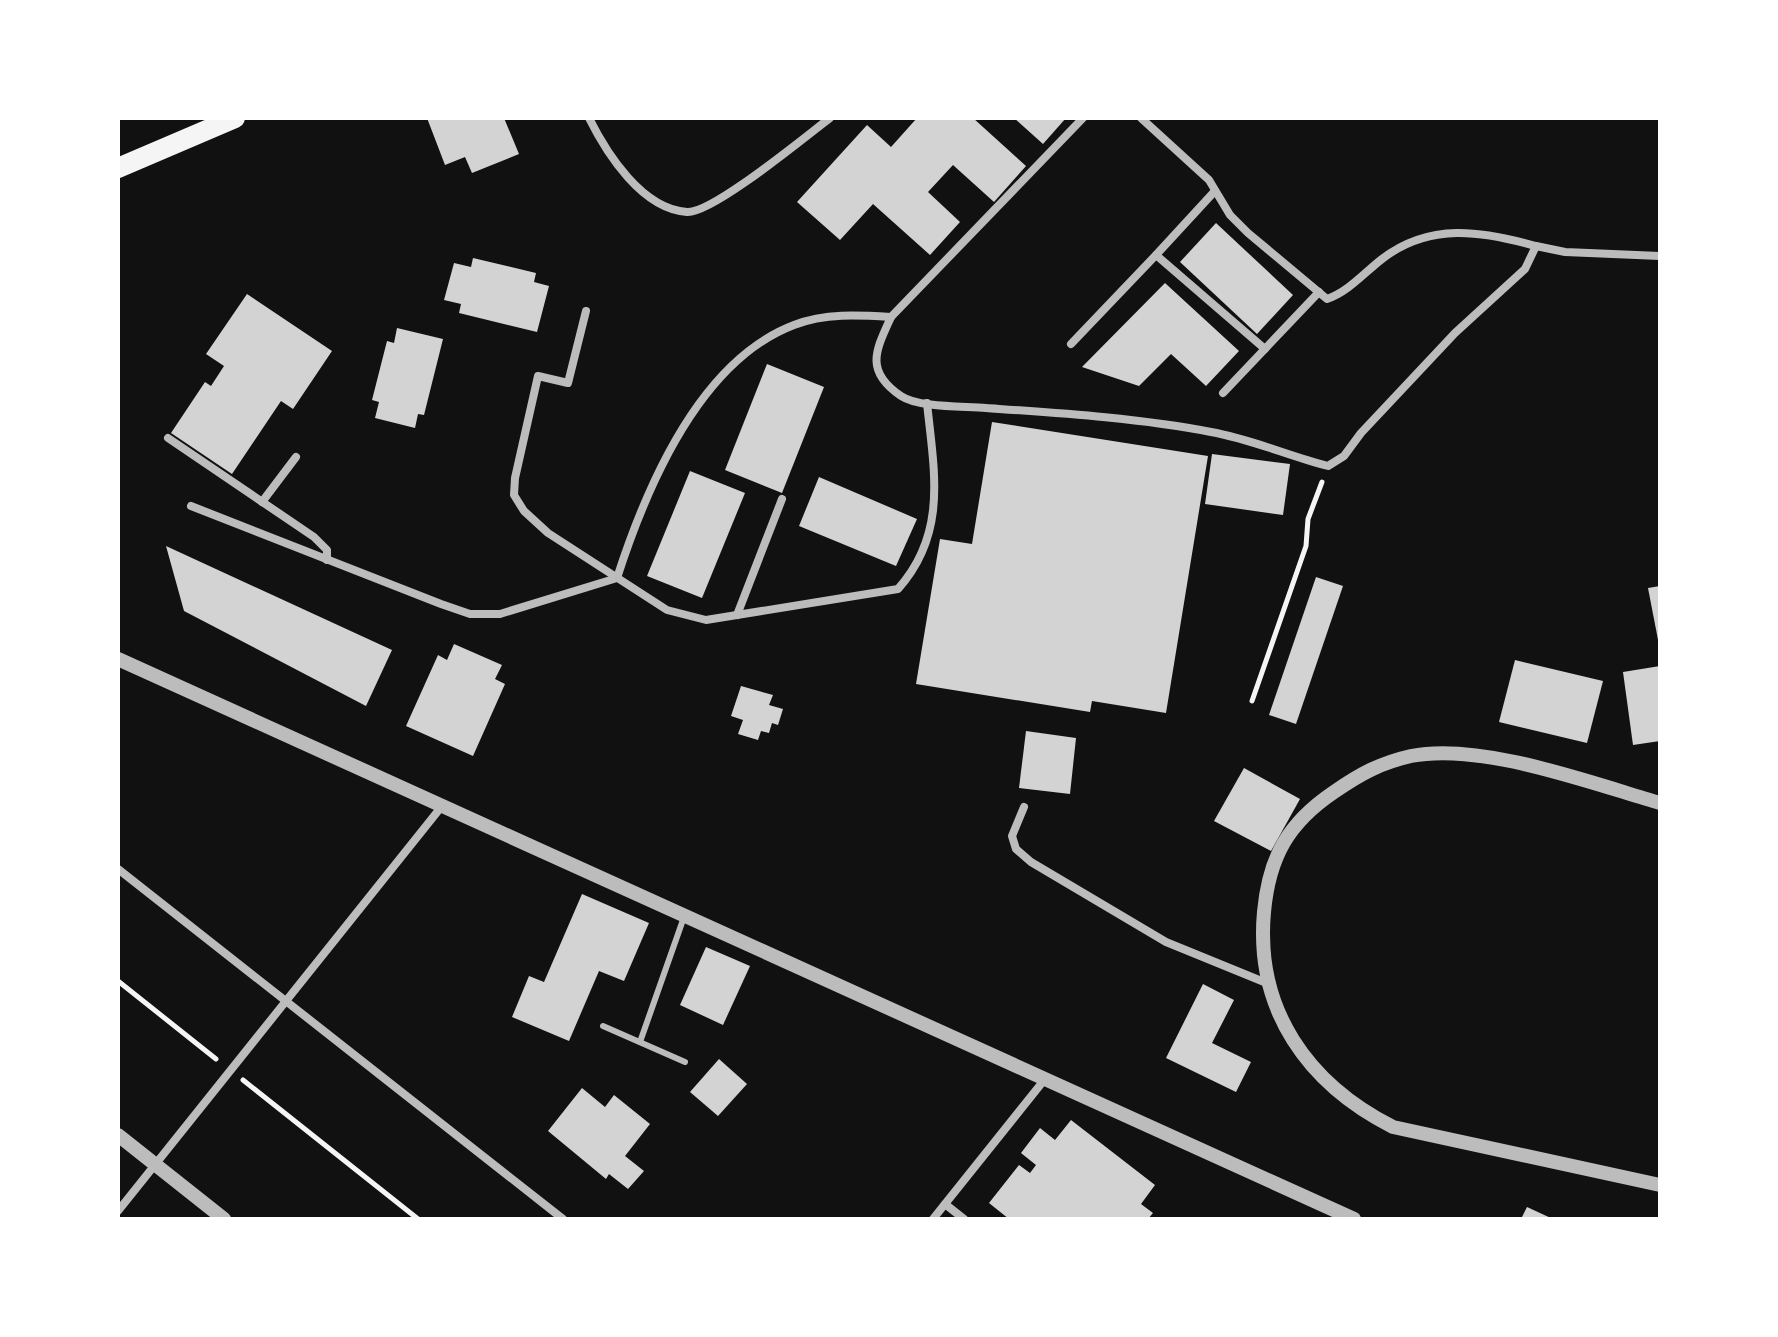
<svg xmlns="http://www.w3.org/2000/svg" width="1778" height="1337" font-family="Karla,sans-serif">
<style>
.building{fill:#d3d3d3}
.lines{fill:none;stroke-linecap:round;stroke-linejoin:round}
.path{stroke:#f5f5f5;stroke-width:5}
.service{stroke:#bcbcbc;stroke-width:6}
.minor{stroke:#bcbcbc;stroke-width:8}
.tertiary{stroke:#bcbcbc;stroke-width:14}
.primary{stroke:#f5f5f5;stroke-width:20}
</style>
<rect width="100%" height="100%" fill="#111"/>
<g class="building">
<polygon points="427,118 504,118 519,154 472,173 465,157 445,165"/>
<polygon points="917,118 973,118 1026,166 994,202 953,165 928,192 960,222 930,255 873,204 840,240 797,202 867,125 891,147"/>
<polygon points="1014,118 1066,118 1043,144"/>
<polygon points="1216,223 1293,295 1257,334 1180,262"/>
<polygon points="473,258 536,273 534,282 549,286 537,332 459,313 461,304 444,300 454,263 471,267"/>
<polygon points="1165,283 1239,351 1206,386 1171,354 1139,386 1082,367"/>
<polygon points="247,294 332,351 293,409 281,401 232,474 171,433 205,382 211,386 224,366 206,354"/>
<polygon points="397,328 443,339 424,415 418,414 415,428 375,418 379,402 372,400 387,341 394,343"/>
<polygon points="767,364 824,387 782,493 725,470"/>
<polygon points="992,422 1208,456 1166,713 1092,701 1090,712 916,684 940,539 972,544"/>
<polygon points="1212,454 1290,464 1283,515 1205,504"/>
<polygon points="690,471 745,493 702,598 647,576"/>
<polygon points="819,477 917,519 896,566 799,526"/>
<polygon points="166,546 392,650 366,706 184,611"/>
<polygon points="1316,577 1343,586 1296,724 1269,715"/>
<polygon points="1660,586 1660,645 1659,645 1648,588"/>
<polygon points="454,644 502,665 495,679 505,684 473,756 406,726 438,655 447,660"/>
<polygon points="1515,660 1603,681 1587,743 1499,722"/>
<polygon points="1660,666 1660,741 1633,745 1623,672"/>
<polygon points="741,686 773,695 769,705 783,709 778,725 772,723 769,733 761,731 758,740 738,734 743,720 731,716"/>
<polygon points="1026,731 1076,738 1070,794 1019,788"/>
<polygon points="1244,768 1300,799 1271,851 1214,821"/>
<polygon points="582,894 649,923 624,981 599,971 569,1041 512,1017 529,976 544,982"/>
<polygon points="706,947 750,966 723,1025 680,1005"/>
<polygon points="1203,984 1234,1000 1212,1043 1251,1062 1236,1092 1166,1058"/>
<polygon points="719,1059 747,1084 718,1116 690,1092"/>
<polygon points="582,1088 605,1107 614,1095 650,1124 625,1156 644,1171 628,1189 609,1174 606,1179 548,1131"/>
<polygon points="1071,1120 1155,1185 1141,1204 1153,1213 1148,1219 1009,1219 989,1203 1019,1165 1030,1173 1036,1165 1021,1153 1040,1128 1055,1140"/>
<polygon points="1527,1207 1553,1219 1521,1219"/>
</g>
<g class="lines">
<g class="path">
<polyline points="1252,701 1306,546 1308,519 1322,482"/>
<polyline points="118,981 216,1059"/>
<polyline points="243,1080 418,1219"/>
</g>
<g class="service">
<polyline points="603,1026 685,1062"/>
<polyline points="640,1042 684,917"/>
</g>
<g class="minor">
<path d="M589 118C607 154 642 209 687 212 712 214 806 136 830 118"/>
<path d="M1083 118 891 317C876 350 864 371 901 396 919 408 964 406 986 408 1058 413 1139 418 1211 432 1251 439 1289 456 1328 466L1344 456 1361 433 1455 333 1525 269 1536 246 1565 252 1660 256"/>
<path d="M1141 118 1209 180 1230 215 1248 233 1327 299C1348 292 1364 273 1382 259 1430 222 1482 231 1536 246"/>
<polyline points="1214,192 1156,255 1265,349"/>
<path d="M586 311 568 383 538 376 515 478 514 495 524 511 548 533 667 610 706 620 898 589C948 533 934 471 927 403"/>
<polyline points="1071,344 1156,255"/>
<polyline points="1223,393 1319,292"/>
<polyline points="168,438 314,537 327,550 327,560"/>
<polyline points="262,502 296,457"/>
<path d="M191 506 441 604 470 614H500L617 578C646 488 699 361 794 325 825 313 858 315 891 317"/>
<polyline points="737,615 782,499"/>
<polyline points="1024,807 1012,836 1016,849 1031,862 1166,942 1269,984"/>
<polyline points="118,869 563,1219"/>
<polyline points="945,1204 964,1219"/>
<polyline points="118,1211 442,806"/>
<polyline points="933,1219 1045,1079"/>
</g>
<g class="tertiary">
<polyline points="118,659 1354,1219"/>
<path d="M1660 803C1591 783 1481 742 1411 756 1380 763 1360 774 1334 792 1288 823 1269 857 1264 912 1255 1010 1308 1084 1393 1127L1660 1185"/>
<polyline points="118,1135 224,1219"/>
</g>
<polyline class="primary" points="118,168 235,118"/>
</g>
<rect width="1778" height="1337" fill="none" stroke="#ffffff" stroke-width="240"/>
</svg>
